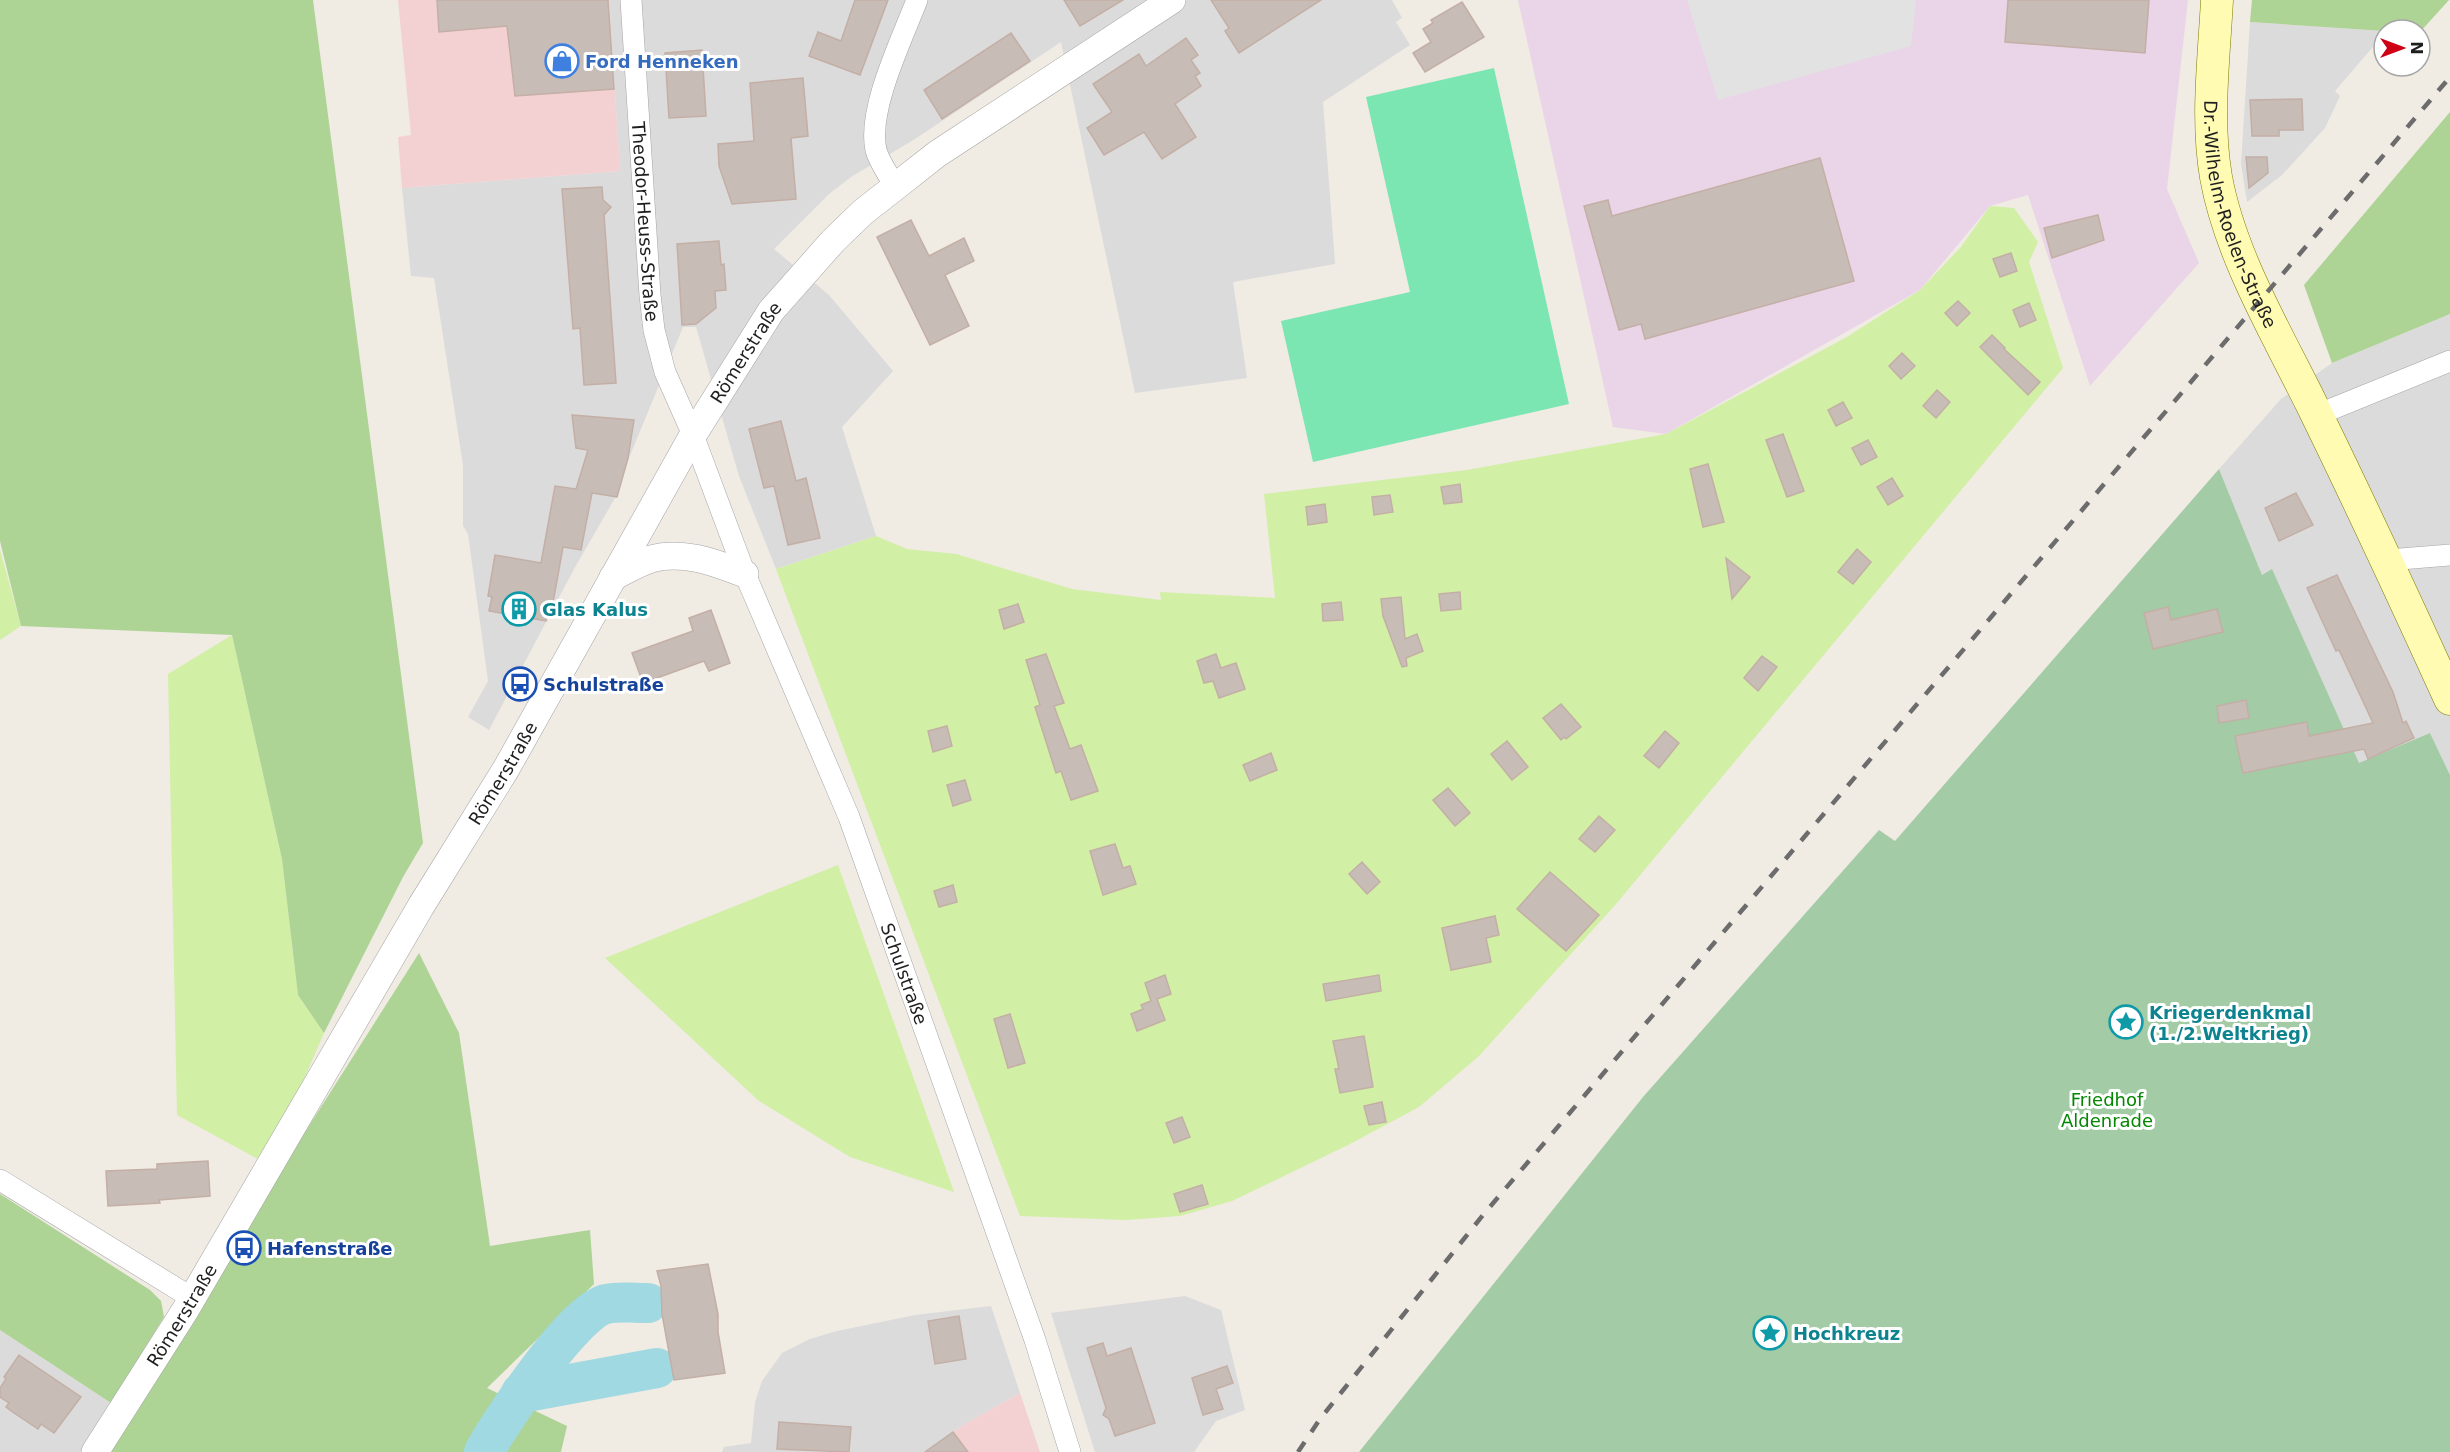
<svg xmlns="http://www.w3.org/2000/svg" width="2450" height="1452" font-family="'DejaVu Sans',sans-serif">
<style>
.residential{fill:#dcdbdb}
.commercial{fill:#f3d1d3}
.industrial{fill:#ead5e8}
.grass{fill:#d1efa5}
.forest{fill:#add395}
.cemetery{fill:#a3cba5}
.pitch{fill:#7be6b2}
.parking{fill:#e2e2e2}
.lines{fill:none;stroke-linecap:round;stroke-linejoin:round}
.river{stroke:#a0d9e2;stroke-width:40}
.building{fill:#c8bcb6;stroke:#c3afa5;stroke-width:1.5}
.minor-casing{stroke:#a5a5a5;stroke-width:22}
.tertiary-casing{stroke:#a5a5a5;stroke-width:28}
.secondary-casing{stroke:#7a7b00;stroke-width:33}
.minor{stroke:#fff;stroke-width:21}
.tertiary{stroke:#fff;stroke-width:27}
.secondary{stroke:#fffbb3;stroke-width:32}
.rail{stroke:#6c6c6c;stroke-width:4.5;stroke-dasharray:12 12;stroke-linecap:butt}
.labels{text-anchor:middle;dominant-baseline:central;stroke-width:6;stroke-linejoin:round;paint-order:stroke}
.shop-label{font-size:18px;font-weight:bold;fill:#366cbe;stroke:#fff;text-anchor:start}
.street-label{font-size:18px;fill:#1e1e1e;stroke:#fff}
.culture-label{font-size:18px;font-weight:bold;fill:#0d838f;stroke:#fff;text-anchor:start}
.transit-label{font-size:18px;font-weight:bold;fill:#164399;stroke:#fff;text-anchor:start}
.park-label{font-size:18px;fill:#048702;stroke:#fff}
</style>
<rect width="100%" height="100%" fill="#f0ebe3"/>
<g class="residential">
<polygon points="609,0 1392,0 1402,18 1396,22 1410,45 1323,102 1335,264 1233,282 1247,378 1135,393 1061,42 915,139 851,177 829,194 774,249 829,295 893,371 842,427 876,536 776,569 739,476 696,327 683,327 629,458 617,498 615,498 574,569 489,730 468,717 488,681 468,534 463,526 463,465 434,278 411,276 402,188 620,171"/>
<polygon points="2250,22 2384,31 2384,34 2335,91 2340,96 2325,128 2282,175 2247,202 2241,164"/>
<polygon points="2450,314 2450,775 2430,733 2359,764 2272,570 2262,575 2219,469 2281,399 2332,363"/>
<polygon points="1185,1296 1221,1310 1245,1410 1216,1421 1194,1452 1095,1452 1051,1313"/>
<polygon points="991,1306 1020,1393 965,1424 924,1452 722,1452 724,1447 751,1443 755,1402 762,1381 782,1353 810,1339 837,1331 915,1315"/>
<polygon points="0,1330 111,1403 82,1452 0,1452"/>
</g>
<g class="commercial">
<polygon points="398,0 609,0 620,171 402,188 398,137 411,135"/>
<polygon points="1020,1393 1040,1452 924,1452 965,1424"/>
</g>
<polygon class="industrial" points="1518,0 2188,0 2167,189 2199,263 2090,386 2028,195 1990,206 1920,290 1666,434 1613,427"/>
<g class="grass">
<polygon points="1990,206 2014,208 2038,242 2029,262 2063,368 1616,904 1479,1056 1419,1107 1348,1145 1232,1201 1180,1216 1126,1220 1020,1216 776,569 876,536 907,549 956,554 1072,589 1161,600 1160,592 1275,598 1264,494 1467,470 1666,434 1847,337 1920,290 1961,247"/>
<polygon points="0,550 21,626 0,640"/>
<polygon points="232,635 282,859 298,995 324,1033 267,1164 177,1115 168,674"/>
<polygon points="838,865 954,1192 850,1157 759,1101 605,958"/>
</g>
<g class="forest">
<polygon points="0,0 313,0 423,843 403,877 324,1033 298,995 282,859 232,635 21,626 0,541"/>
<polygon points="2252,0 2449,0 2420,32 2420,30 2384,31 2250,22"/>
<polygon points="2450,112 2450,314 2332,363 2304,285"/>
<polygon points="419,953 459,1033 490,1246 590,1230 594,1284 487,1388 567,1426 561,1452 107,1452 195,1305"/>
<polygon points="0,1194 150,1290 161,1301 164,1317 111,1403 0,1330"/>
</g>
<polygon class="cemetery" points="2219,469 2262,575 2272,569 2359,763 2430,733 2450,775 2450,1452 1359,1452 1643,1097 1879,830 1895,841"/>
<polygon class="pitch" points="1494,68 1569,404 1313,462 1281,321 1410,292 1366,97"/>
<polygon class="parking" points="1687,0 1916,0 1911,46 1718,100"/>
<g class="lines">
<g class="river">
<polyline points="521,1393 657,1368"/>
<path d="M484 1452C501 1421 574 1311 606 1304 619 1301 635 1303 648 1303"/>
</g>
</g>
<g class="building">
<polygon points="437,0 608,0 614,89 515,96 507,26 439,32"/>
<polygon points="855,0 888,0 860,75 809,56 818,32 841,41"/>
<polygon points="1064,0 1123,0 1080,26"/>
<polygon points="1211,0 1321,0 1239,53 1225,31 1229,28"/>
<polygon points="2008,0 2149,0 2145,53 2005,42"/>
<polygon points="1462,2 1484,37 1425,72 1413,53 1431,42 1423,29 1433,23 1431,20"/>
<polygon points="1011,33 1030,61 942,119 924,90"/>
<polygon points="1186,38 1198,55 1191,60 1200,73 1195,76 1201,86 1175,104 1196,137 1162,159 1144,132 1104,155 1087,128 1112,112 1093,84 1139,54 1146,66"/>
<polygon points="702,50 706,116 669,118 665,53"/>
<polygon points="803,78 808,136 791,138 796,199 732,204 719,166 718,144 754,141 750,83"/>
<polygon points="2302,99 2303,130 2279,130 2279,136 2252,136 2250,100"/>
<polygon points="2246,157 2267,157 2268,173 2249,188"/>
<polygon points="1820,158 1854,281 1645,339 1641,324 1619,330 1584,206 1608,200 1612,216"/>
<polygon points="602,187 603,200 611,207 604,215 616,383 584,385 580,328 573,329 562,189"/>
<polygon points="2098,215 2104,240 2052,258 2044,228"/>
<polygon points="911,220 929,256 964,238 974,261 945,275 969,326 930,345 877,237"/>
<polygon points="719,241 721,265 724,264 726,290 715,291 716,308 696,324 682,325 677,244"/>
<polygon points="2011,253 2017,271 2000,277 1993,259"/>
<polygon points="1958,301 1970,313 1957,326 1945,313"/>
<polygon points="2029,303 2036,320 2020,327 2013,310"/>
<polygon points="1992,335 2005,348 2004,349 2040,382 2028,395 1980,347"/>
<polygon points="1902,353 1915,366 1901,379 1889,366"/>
<polygon points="1937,390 1950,402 1936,418 1923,406"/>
<polygon points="1843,402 1852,418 1836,426 1828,410"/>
<polygon points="572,415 634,420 628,458 617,497 592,493 581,550 563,547 552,608 549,607 546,621 489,611 492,597 488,596 495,555 541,563 555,486 576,489 588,450 576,448"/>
<polygon points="781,421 796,481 806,478 820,538 788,545 774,486 764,488 749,429"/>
<polygon points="1783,434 1804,491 1787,497 1766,440"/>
<polygon points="1868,440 1877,457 1861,465 1852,448"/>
<polygon points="1708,464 1724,522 1703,527 1690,469"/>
<polygon points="1892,478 1903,496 1888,505 1877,487"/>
<polygon points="1460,484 1462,502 1444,504 1441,487"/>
<polygon points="2296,493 2313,525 2279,541 2265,508"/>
<polygon points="1390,495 1393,512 1374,515 1372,497"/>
<polygon points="1325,504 1327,522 1308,525 1306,507"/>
<polygon points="1857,549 1871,562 1853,584 1838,572"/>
<polygon points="1726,558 1750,577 1732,599"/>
<polygon points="2337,575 2393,692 2403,723 2406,721 2414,738 2368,759 2364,749 2243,773 2235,736 2307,722 2309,736 2373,723 2339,650 2336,651 2307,588"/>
<polygon points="1460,592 1461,609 1441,611 1439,594"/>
<polygon points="1401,597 1405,639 1417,634 1423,651 1406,658 1407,666 1402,667 1383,616 1381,599"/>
<polygon points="1341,602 1343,620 1323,621 1322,604"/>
<polygon points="1018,604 1024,622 1004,629 999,610"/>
<polygon points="2168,607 2171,620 2217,609 2223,632 2153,649 2144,613"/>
<polygon points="711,610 730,663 709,671 704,661 643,683 632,653 693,631 689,618"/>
<polygon points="1046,654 1064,703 1054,706 1070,749 1081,745 1098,791 1071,800 1061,771 1056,773 1035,707 1040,705 1026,660"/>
<polygon points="1216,654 1221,668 1236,663 1245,689 1219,698 1213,681 1204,683 1197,661"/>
<polygon points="1762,656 1777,667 1758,691 1744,678"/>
<polygon points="2246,700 2249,718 2219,723 2217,706"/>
<polygon points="1561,704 1581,727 1566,739 1564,737 1561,740 1543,718"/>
<polygon points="947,726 952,746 933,752 928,731"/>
<polygon points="1665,731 1679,743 1659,768 1644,756"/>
<polygon points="1507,741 1528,767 1512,780 1491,754"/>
<polygon points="1271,753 1277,770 1250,781 1243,765"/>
<polygon points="965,780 971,800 953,806 947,785"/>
<polygon points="1448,788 1470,813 1455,826 1433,800"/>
<polygon points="1599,816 1615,830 1595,852 1579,839"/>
<polygon points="1115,844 1123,868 1130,866 1136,884 1103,895 1090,851"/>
<polygon points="1362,862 1380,882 1367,894 1349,874"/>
<polygon points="1550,872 1599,915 1566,951 1517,909"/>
<polygon points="953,885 957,902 939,907 934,891"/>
<polygon points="1495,916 1499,935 1486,938 1491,962 1451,970 1442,928"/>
<polygon points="1165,975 1171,994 1157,999 1165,1020 1137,1031 1131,1014 1143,1009 1141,1005 1151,1001 1145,983"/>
<polygon points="1379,975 1381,991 1326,1001 1323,984"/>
<polygon points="1010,1014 1025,1063 1008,1068 994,1019"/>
<polygon points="1364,1036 1373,1087 1340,1093 1335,1069 1339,1069 1333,1041"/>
<polygon points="1382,1102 1386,1122 1369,1125 1364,1106"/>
<polygon points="1182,1117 1190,1137 1174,1143 1166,1123"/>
<polygon points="208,1161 210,1196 159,1200 160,1203 108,1206 106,1171 157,1169 157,1164"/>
<polygon points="1202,1185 1208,1204 1180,1212 1174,1194"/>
<polygon points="708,1264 718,1314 718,1332 725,1373 674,1380 662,1314 661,1286 657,1271"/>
<polygon points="959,1316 966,1359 935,1364 928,1321"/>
<polygon points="1103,1343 1107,1356 1131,1348 1155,1423 1115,1436 1109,1419 1103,1415 1106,1408 1087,1348"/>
<polygon points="19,1355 81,1397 54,1433 41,1424 38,1429 14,1413 6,1407 9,1403 0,1397 0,1388 6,1379 4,1377"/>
<polygon points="1227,1366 1233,1383 1216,1389 1223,1409 1203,1415 1192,1378"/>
<polygon points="779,1422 851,1427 849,1452 777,1449"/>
<polygon points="953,1432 968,1452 925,1452"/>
</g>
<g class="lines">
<defs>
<g id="minor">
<path id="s1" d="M631 0 650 295 654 330 665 372 693 435 745 574 849 817 1035 1340 1070 1452"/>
<path d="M895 187C889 175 879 162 876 150 867 110 902 39 917 0"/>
<polyline points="2317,415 2450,361"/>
<polyline points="2388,560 2450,555"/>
<polyline points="0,1180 192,1298"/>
</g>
<g id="tertiary">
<path d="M613 577C625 571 638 563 651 559 684 550 715 563 745 574"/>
<path id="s2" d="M95 1452 186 1309 421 906 506 769 693 435 771 311 833 241 863 212 895 187 937 154 1172 0"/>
</g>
<g id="secondary">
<path id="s3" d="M2217 0C2214 58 2206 119 2216 177 2230 255 2276 332 2311 403 2359 501 2405 600 2450 699"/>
</g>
</defs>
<use href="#minor" class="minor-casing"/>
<use href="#tertiary" class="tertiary-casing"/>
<use href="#secondary" class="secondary-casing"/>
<use href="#minor" class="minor"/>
<use href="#tertiary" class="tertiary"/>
<use href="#secondary" class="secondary"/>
<polyline class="rail" points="1298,1452 1320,1419 1483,1215 2450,77"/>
</g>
<defs>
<symbol id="shop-ring" viewBox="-11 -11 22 22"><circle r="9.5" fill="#fff" stroke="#3f7fe0" stroke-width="1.5"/><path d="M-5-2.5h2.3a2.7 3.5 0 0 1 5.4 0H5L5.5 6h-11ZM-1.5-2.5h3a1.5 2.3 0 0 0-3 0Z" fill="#3f7fe0"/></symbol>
<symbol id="building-ring" viewBox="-11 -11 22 22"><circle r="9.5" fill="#fff" stroke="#0f9aa8" stroke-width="1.5"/><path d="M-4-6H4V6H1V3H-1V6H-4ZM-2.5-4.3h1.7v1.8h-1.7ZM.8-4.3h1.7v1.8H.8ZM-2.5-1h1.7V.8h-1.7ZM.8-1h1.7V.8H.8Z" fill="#0f9aa8"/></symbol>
<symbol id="bus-ring" viewBox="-11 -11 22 22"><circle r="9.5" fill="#fff" stroke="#1a4fb4" stroke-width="1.5"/><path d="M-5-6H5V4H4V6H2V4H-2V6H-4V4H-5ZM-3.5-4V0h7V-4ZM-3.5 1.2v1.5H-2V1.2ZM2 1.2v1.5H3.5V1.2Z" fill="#1a4fb4"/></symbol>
<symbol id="sight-ring" viewBox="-11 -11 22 22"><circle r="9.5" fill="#fff" stroke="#0f9aa8" stroke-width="1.5"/><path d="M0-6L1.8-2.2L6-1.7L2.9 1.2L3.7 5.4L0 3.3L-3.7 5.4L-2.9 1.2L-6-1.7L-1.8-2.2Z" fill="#0f9aa8"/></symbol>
</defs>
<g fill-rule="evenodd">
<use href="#shop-ring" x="543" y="42" width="38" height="38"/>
<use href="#building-ring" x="500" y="590" width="38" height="38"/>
<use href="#bus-ring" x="501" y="665" width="38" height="38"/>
<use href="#sight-ring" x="2107" y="1003" width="38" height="38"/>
<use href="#bus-ring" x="225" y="1229" width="38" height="38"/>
<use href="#sight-ring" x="1751" y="1314" width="38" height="38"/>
</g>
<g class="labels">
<g class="shop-label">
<text x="585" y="61">Ford Henneken</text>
</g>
<g class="street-label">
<text stroke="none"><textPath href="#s3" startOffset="219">Dr.-Wilhelm-Roelen-Straße</textPath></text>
<text stroke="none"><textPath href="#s1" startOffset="222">Theodor-Heuss-Straße</textPath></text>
<text stroke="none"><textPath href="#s2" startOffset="1278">Römerstraße</textPath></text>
<text stroke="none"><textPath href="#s2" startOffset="792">Römerstraße</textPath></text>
<text stroke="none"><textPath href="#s1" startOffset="1022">Schulstraße</textPath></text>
<text stroke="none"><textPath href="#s2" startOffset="162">Römerstraße</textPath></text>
</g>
<g class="culture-label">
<text x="542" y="609">Glas Kalus</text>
<text x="2149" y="1012">Kriegerdenkmal<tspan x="2149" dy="21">(1./2.Weltkrieg)</tspan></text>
<text x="1793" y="1333">Hochkreuz</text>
</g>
<g class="transit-label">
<text x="543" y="684">Schulstraße</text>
<text x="267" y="1248">Hafenstraße</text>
</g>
<g class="park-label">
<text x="2107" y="1099">Friedhof<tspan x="2107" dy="21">Aldenrade</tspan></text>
</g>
</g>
<g transform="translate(2402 48) rotate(90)"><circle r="28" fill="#ffffff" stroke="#a5a5a5" stroke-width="1.5"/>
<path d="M0-4.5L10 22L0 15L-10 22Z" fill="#cd0015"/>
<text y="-9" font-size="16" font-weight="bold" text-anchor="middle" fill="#1e1e1e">N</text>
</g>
</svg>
